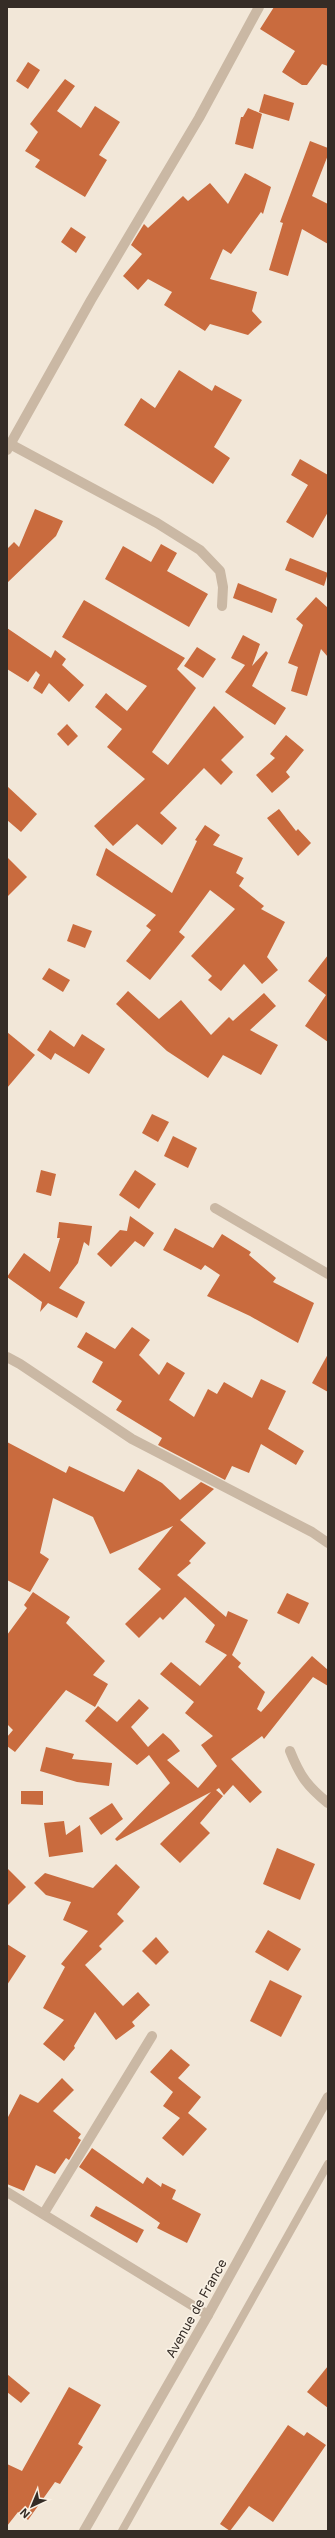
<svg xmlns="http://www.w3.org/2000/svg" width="335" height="2538" font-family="Inter,sans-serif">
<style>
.building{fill:#c96b3e}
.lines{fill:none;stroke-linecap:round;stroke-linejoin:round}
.service{stroke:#cab8a4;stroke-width:8}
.minor{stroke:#cab8a4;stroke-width:10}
.tertiary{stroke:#cab8a4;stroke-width:10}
.labels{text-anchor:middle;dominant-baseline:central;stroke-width:3.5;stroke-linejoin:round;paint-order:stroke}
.street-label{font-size:13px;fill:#352c26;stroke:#f9f1e4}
</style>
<rect width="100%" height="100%" fill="#f2e7d8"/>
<g class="building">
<polygon points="274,7 328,7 328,66 322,64 307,85 302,85 282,72 295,51 260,29"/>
<polygon points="28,62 40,70 28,89 16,81"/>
<polygon points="65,79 75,86 57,111 81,128 95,106 120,122 99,155 107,160 85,197 35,167 40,160 25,151 38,132 30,124"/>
<polygon points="264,94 294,103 289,121 259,112"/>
<polygon points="248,108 262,114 253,149 235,144 241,117 243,117"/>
<polygon points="310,141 328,148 328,155 312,196 328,204 328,244 302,229 288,276 269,270 283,223 280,222"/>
<polygon points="245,173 271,187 263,214 261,212 231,254 223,249 210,279 257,292 252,311 262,322 248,335 210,324 205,331 164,305 172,292 148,279 138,290 123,276 142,254 131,245 144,224 148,228 183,196 188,201 210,183 228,204"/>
<polygon points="71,227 86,237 76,253 61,242"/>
<polygon points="179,370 212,391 215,385 242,400 214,447 230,458 213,484 124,425 141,398 155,408"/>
<polygon points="300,459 328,475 328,512 313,538 286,522 308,485 291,475"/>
<polygon points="35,509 63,521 56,536 7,583 7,549 14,542 19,547"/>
<polygon points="161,544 177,553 167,571 208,594 189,627 105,579 123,546 151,562"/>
<polygon points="290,558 328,573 324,586 285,570"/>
<polygon points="238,583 277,599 272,613 233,598"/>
<polygon points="316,597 328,608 328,657 321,649 307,696 291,691 298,667 288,663 303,625 296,619"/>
<polygon points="84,600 185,658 177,669 196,688 152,752 168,765 214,706 244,737 221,760 233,772 221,785 204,768 160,813 177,828 162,845 137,824 113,846 94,826 145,779 107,747 122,729 95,707 106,693 127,711 147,686 62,637"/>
<polygon points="7,628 51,658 55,650 66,659 62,665 84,685 69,702 49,683 42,694 33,688 40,675 36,671 28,682 7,669"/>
<polygon points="243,635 260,644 252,666 266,651 268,653 252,686 286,708 275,725 225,692 245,665 231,658"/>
<polygon points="197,647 216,659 203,678 184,666"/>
<polygon points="67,724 78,736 68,746 57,734"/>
<polygon points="286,735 304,750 286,772 290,777 272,793 256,775 275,758 270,754"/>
<polygon points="7,786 37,814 21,832 7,820"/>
<polygon points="279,809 296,831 298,829 311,843 298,856 267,818"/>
<polygon points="205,825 220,835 213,845 243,858 236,873 244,878 239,886 264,906 261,909 285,922 267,957 278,970 262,984 244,964 221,991 208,980 212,976 191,956 235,909 210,890 179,932 185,937 150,980 126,961 151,930 146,926 156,915 96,875 106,848 172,893 197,841 195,840"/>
<polygon points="7,857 27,877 7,897"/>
<polygon points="73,924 92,931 85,948 67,941"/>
<polygon points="328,955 328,1042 305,1026 326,995 308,981"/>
<polygon points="49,968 70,980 63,992 42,979"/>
<polygon points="128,991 159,1019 181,1000 211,1035 229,1017 233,1021 264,993 276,1006 250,1030 278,1045 261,1075 223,1055 208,1078 167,1051 116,1004"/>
<polygon points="50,1030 74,1047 82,1034 105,1049 89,1074 55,1053 51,1060 37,1050"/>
<polygon points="7,1032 35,1055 7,1088"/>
<polygon points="152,1114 169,1122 158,1142 142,1133"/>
<polygon points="173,1136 197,1148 188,1168 164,1156"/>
<polygon points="41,1170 56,1174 51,1196 36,1192"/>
<polygon points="135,1170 156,1184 139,1209 119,1195"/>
<polygon points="130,1216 154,1233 144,1247 135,1241 111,1267 97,1254 120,1230 127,1231"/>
<polygon points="59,1222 92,1226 89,1246 84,1242 78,1263 59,1288 85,1302 77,1318 48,1303 40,1312 42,1302 7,1277 24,1253 50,1272 60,1238 57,1238"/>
<polygon points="175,1228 213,1248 222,1234 251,1252 249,1255 276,1278 273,1282 314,1303 298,1343 250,1316 207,1296 220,1275 205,1265 201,1270 163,1250"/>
<polygon points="132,1327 150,1340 139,1355 159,1375 167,1362 185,1373 169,1400 194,1417 208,1389 217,1394 224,1382 252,1398 261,1379 286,1391 268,1429 304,1451 296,1465 261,1444 249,1473 232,1466 225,1480 158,1445 162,1438 116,1410 122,1401 92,1382 103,1362 77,1347 86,1332 115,1349"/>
<polygon points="328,1354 328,1392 312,1383"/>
<polygon points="7,1442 66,1473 69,1466 124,1492 138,1469 162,1483 180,1500 201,1482 214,1489 180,1520 206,1543 189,1561 191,1563 177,1575 226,1617 228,1611 248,1620 232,1655 241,1663 238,1667 265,1692 257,1709 261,1712 312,1656 328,1670 328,1686 313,1677 264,1739 262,1736 231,1759 262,1792 250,1803 233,1785 224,1795 219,1788 216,1790 223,1796 200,1823 210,1833 180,1863 160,1844 211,1792 117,1841 115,1839 170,1783 149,1755 137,1765 85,1721 98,1706 117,1722 139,1699 149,1708 131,1727 148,1747 163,1733 171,1740 180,1751 167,1760 198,1788 217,1766 201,1745 213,1736 185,1713 194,1702 160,1674 171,1662 200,1686 227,1655 205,1642 215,1625 185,1597 163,1620 160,1617 139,1638 125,1624 161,1589 138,1569 173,1526 110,1554 93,1517 53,1498 40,1553 49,1559 30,1592 7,1580"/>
<polygon points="33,1592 70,1617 66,1623 105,1661 93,1675 108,1684 95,1707 66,1690 15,1752 7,1746 7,1737 13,1730 7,1724 7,1635 27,1608 24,1605"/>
<polygon points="287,1593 309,1603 299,1624 277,1613"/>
<polygon points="46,1747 74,1754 72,1759 112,1763 109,1786 77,1782 40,1771"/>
<polygon points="21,1791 43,1791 43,1805 21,1804"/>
<polygon points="112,1803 123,1819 101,1835 89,1818"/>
<polygon points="64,1821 66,1835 80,1825 83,1852 49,1857 44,1823"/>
<polygon points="277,1848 315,1864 300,1900 263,1884"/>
<polygon points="116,1864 140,1887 117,1914 124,1921 99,1946 102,1949 85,1965 123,2006 138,1992 150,2005 132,2022 135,2026 116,2040 95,2012 74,2046 75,2048 64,2061 43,2044 64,2020 43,2008 65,1967 61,1964 88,1931 63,1920 71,1902 46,1895 34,1883 45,1873 93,1888"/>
<polygon points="7,1868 26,1887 7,1906"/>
<polygon points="268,1930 301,1949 288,1971 255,1952"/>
<polygon points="156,1937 169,1952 156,1965 142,1951"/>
<polygon points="7,1944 26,1956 7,1985"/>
<polygon points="270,1980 302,1996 281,2037 250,2021"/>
<polygon points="171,2049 190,2065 178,2078 201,2097 188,2113 207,2129 183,2156 162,2138 180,2118 163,2106 173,2092 150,2072"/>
<polygon points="62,2078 74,2090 53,2111 81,2134 78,2138 81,2140 69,2160 66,2158 55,2174 36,2165 24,2191 7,2184 7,2119 20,2094 38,2103"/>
<polygon points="92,2148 143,2184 147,2177 161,2187 162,2183 176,2190 172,2199 201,2214 187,2243 157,2228 160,2223 79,2167"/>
<polygon points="96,2206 144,2230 137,2243 90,2216"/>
<polygon points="328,2366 328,2408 307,2392"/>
<polygon points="7,2374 30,2393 21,2403 7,2392"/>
<polygon points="69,2387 101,2405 78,2444 83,2447 60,2484 55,2482 28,2520 18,2512 7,2526 7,2464 22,2471"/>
<polygon points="288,2425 304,2436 307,2432 326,2445 273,2522 249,2506 230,2531 220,2524"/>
</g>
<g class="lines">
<polyline class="service" points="122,2531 328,2164"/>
<g class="minor">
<polyline points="10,444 157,523 200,550 220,571 223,587 222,606"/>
<polyline points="7,450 91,300 199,118 259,7"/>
<polyline points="215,1208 328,1274"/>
<polyline points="7,1357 20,1364 132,1439 312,1532 328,1543"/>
<path d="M290 1751C300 1776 307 1786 328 1803"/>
<polyline points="7,2192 208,2315"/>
<polyline points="44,2213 152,2036"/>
</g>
<polyline class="tertiary" points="84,2531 208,2315 328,2097"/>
</g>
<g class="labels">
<g class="street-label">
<text transform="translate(196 2308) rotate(-61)">Avenue de France</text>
</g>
</g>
<rect width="335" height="2538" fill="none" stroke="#352c26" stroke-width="16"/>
<g transform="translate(32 2506) rotate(224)" stroke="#f9f1e4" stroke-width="3" paint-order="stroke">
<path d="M0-3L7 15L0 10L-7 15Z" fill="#352c26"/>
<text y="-6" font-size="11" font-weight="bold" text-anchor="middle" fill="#352c26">N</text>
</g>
</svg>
